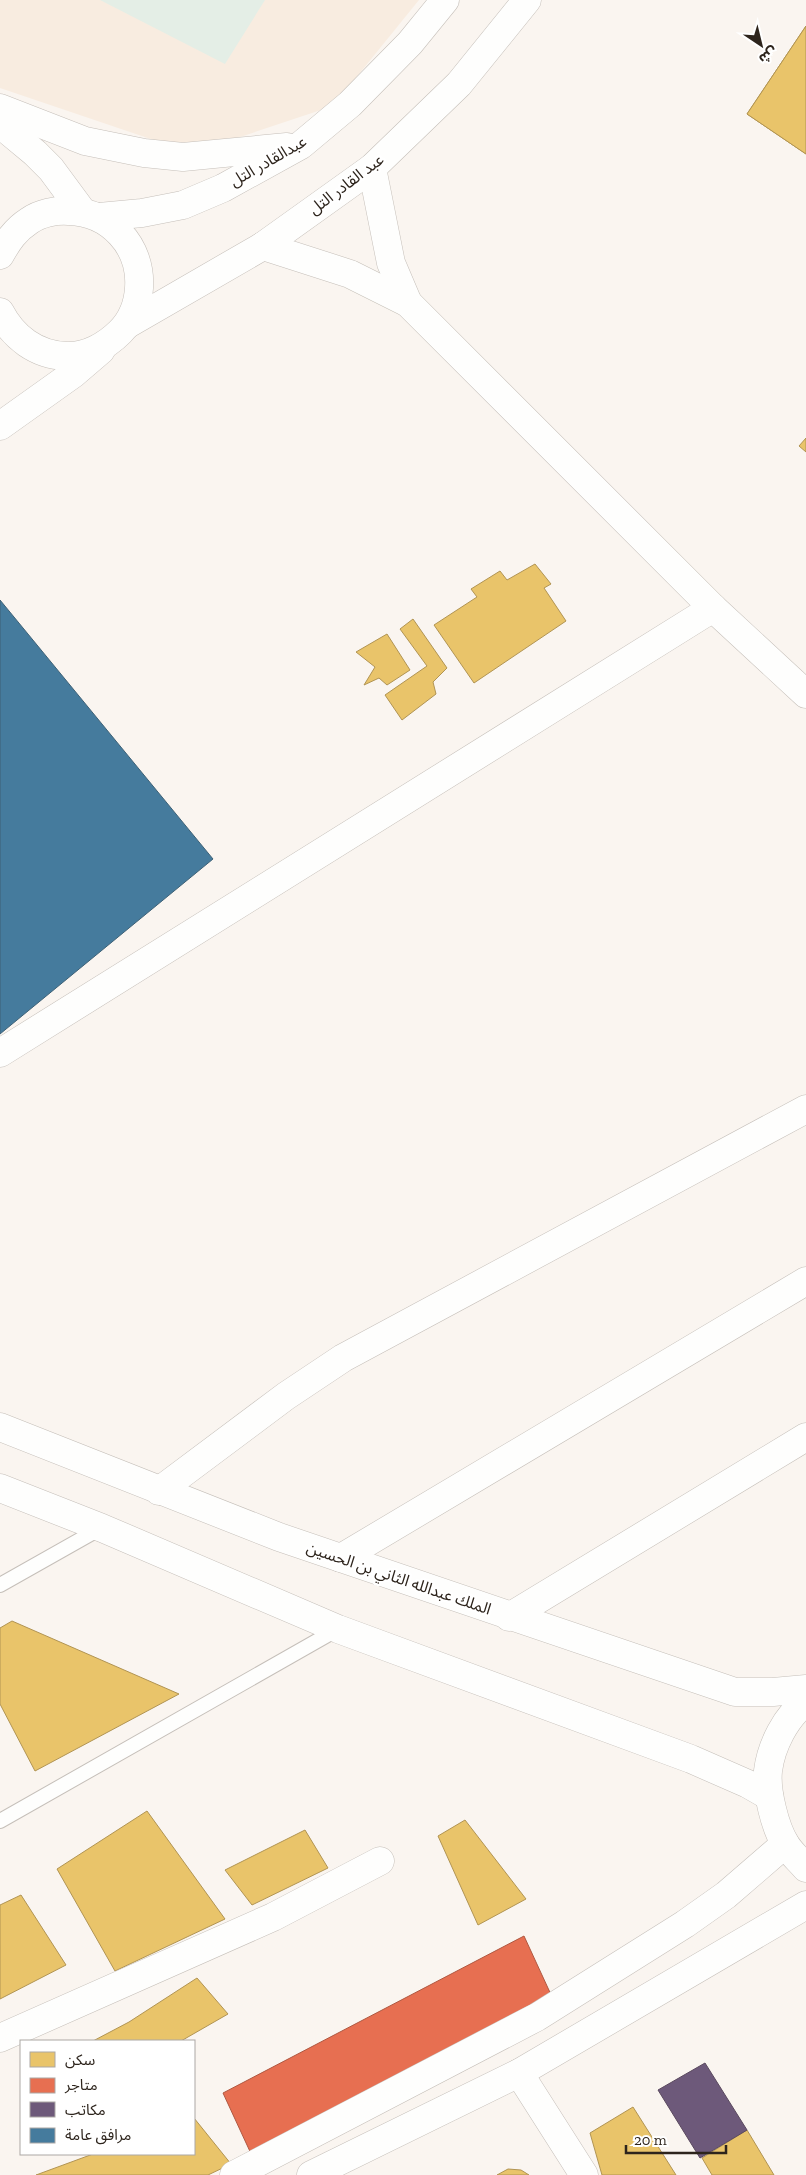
<svg xmlns="http://www.w3.org/2000/svg" width="806" height="2175" font-family="'Zilla Slab','Noto Sans Arabic',serif">
<style>
.built{fill:#f8ece0}
.green{fill:#e4eee6}
.homes{fill:#e9c46a;stroke:#b19453}
.shops{fill:#e76f51;stroke:#af5841}
.offices{fill:#6d597a;stroke:#5a495e}
.public{fill:#457b9d;stroke:#3e6176}
.lines{fill:none;stroke-linecap:round;stroke-linejoin:round}
.lane-casing{stroke:#c5bfb9;stroke-width:16}
.street-casing{stroke:#c5bfb9;stroke-width:29}
.secondary-casing{stroke:#c5bfb9;stroke-width:29}
.primary-casing{stroke:#c5bfb9;stroke-width:29}
.lane{stroke:#fefefd;stroke-width:14}
.street{stroke:#fefefd;stroke-width:28}
.secondary{stroke:#fefefd;stroke-width:28}
.primary{stroke:#fefefd;stroke-width:28}
.labels{text-anchor:middle;dominant-baseline:central;stroke-width:5;stroke-linejoin:round;paint-order:stroke}
.street-label{font-size:16px;fill:#2d241c;stroke:#fff}
</style>
<rect width="100%" height="100%" fill="#faf5f0"/>
<polygon class="built" points="0,0 419,0 333,106 192,153 0,88"/>
<polygon class="green" points="100,0 265,0 225,64"/>
<g class="homes">
<polygon points="806,26 806,154 747,114"/>
<polygon points="806,26 806,154 747,114"/>
<polygon points="806,438 806,452 799,446"/>
<polygon points="535,564 551,584 544,588 566,621 474,683 434,625 477,597 471,589 500,571 507,580"/>
<polygon points="413,619 447,668 433,682 436,694 402,720 385,695 427,666 400,629"/>
<polygon points="387,634 410,670 387,685 379,678 364,685 375,667 356,652"/>
<polygon points="12,1621 179,1694 35,1771 0,1704 0,1628"/>
<polygon points="147,1811 225,1919 115,1971 57,1869"/>
<polygon points="465,1820 526,1899 478,1925 438,1836"/>
<polygon points="305,1830 328,1868 252,1905 225,1870"/>
<polygon points="21,1895 66,1965 0,1999 0,1905"/>
<polygon points="197,1978 228,2014 181,2041 93,2041 129,2022"/>
<polygon points="633,2107 676,2175 602,2175 590,2133"/>
<polygon points="194,2118 231,2164 208,2175 36,2175 93,2154 194,2154"/>
<polygon points="747,2130 774,2175 712,2175 702,2158"/>
<polygon points="508,2169 521,2170 529,2175 497,2175"/>
</g>
<polygon class="shops" points="524,1936 553,1999 253,2158 223,2093"/>
<polygon class="offices" points="705,2063 747,2130 700,2158 658,2090"/>
<polygon class="public" points="0,600 213,859 0,1034"/>
<g class="lines">
<defs>
<g id="lane">
<polyline points="0,1585 101,1528"/>
<polyline points="0,1821 338,1629"/>
</g>
<g id="street">
<polyline points="372,168 391,263 408,303"/>
<polyline points="263,246 350,274 408,303 713,608 806,694"/>
<polyline points="0,1053 713,608"/>
<polyline points="159,1491 286,1396 343,1358 806,1109"/>
<polyline points="341,1558 806,1281"/>
<polyline points="509,1617 806,1437"/>
<polyline points="0,2038 273,1917 380,1861"/>
<polyline points="519,2073 584,2175"/>
</g>
<g id="secondary">
<polyline points="0,108 85,141 144,153 183,157 287,147"/>
<polyline points="0,124 35,153 51,169 82,211"/>
<polyline points="99,217 142,213 183,205 223,188 301,145 350,104 410,43 445,0"/>
<path d="M0 255C8 241 15 230 29 221 40 213 56 210 69 211 110 212 142 246 139 288 138 305 132 320 120 332 106 346 86 357 66 356 36 355 13 337 0 312"/>
<polyline points="128,324 263,246 372,168 459,84 527,0"/>
<polyline points="0,426 73,374 101,350"/>
</g>
<g id="primary">
<polyline points="0,1427 279,1537 735,1692 773,1692 806,1689"/>
<polyline points="0,1488 102,1528 338,1629 691,1759 748,1784 769,1796"/>
<path d="M806 1702C786 1716 771 1746 768 1771 766 1791 775 1828 786 1845 791 1853 799 1860 806 1868"/>
<polyline points="234,2175 537,2017 685,1924 726,1895 785,1844"/>
<polyline points="311,2175 519,2073 806,1905"/>
</g>
</defs>
<use href="#lane" class="lane-casing"/>
<use href="#street" class="street-casing"/>
<use href="#secondary" class="secondary-casing"/>
<use href="#primary" class="primary-casing"/>
<use href="#lane" class="lane"/>
<use href="#street" class="street"/>
<use href="#secondary" class="secondary"/>
<use href="#primary" class="primary"/>
</g>
<g class="labels">
<g class="street-label">
<text transform="translate(268 161) rotate(-30)">عبدالقادر التل</text>
<text transform="translate(346 184) rotate(-37)">عبد القادر التل</text>
<text transform="translate(399 1578) rotate(19)">الملك عبدالله الثاني بن الحسين</text>
</g>
</g>
<rect x="20" y="2040" width="175" height="115" fill="#ffffff" stroke="#aba7a4"/>
<rect x="30" y="2052" width="25" height="15" fill="#e9c46a" stroke="#aba7a4"/>
<text x="65" y="2065" font-size="15" fill="#2d241c">سكن</text>
<rect x="30" y="2078" width="25" height="15" fill="#e76f51" stroke="#aba7a4"/>
<text x="65" y="2090" font-size="15" fill="#2d241c">متاجر</text>
<rect x="30" y="2102" width="25" height="15" fill="#6d597a" stroke="#aba7a4"/>
<text x="65" y="2115" font-size="15" fill="#2d241c">مكاتب</text>
<rect x="30" y="2128" width="25" height="15" fill="#457b9d" stroke="#aba7a4"/>
<text x="65" y="2140" font-size="15" fill="#2d241c">مرافق عامة</text>
<g transform="translate(761 45) rotate(145)" stroke="#ffffff" stroke-width="4" paint-order="stroke">
<path d="M0-4L9 19L0 12L-9 19Z" fill="#2d241c"/>
<text y="-8" font-size="14" font-weight="bold" text-anchor="middle" fill="#2d241c">ش</text>
</g>
<path d="M626 2145v8h100v-8" fill="none" stroke="#2d241c" stroke-width="2.5"/>
<text x="634" y="2145" font-size="15" fill="#2d241c" stroke="#ffffff" stroke-width="4" paint-order="stroke">20 m</text>
</svg>
